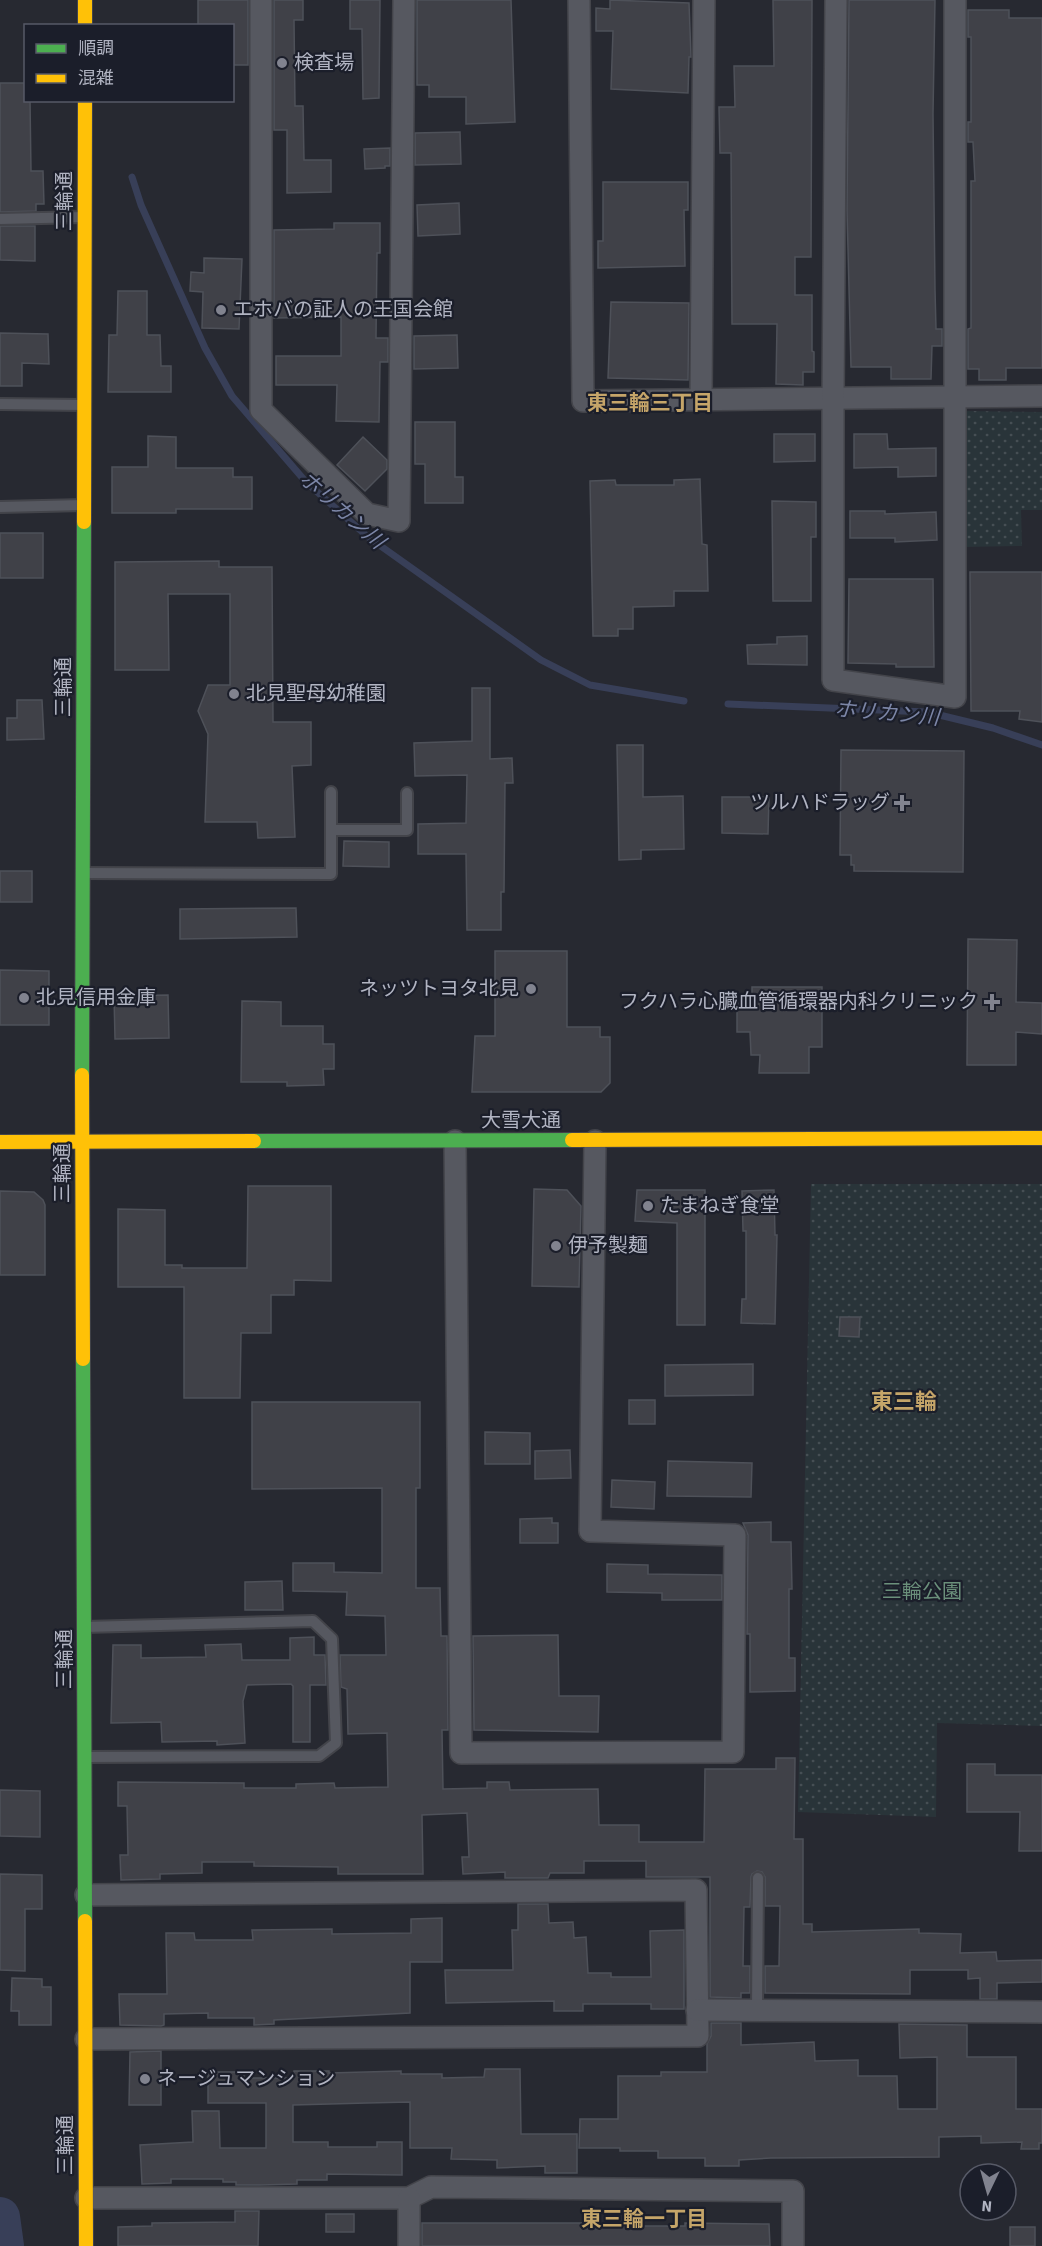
<svg xmlns="http://www.w3.org/2000/svg" width="1042" height="2246" font-family="'Source Sans 3','Noto Sans JP',sans-serif">
<style>
.green{fill:url(#green-dots)}
.lines{fill:none;stroke-linecap:round;stroke-linejoin:round}
.stream{stroke:#383f58;stroke-width:7}
.river{stroke:#383f58;stroke-width:40}
.building{fill:#404148;stroke:#4e5159;stroke-width:1.5}
.lane-casing{stroke:#43444a;stroke-width:14}
.street-casing{stroke:#43444a;stroke-width:24}
.fast-casing{stroke:#43444a;stroke-width:16}
.slow-casing{stroke:#43444a;stroke-width:16}
.lane{stroke:#565860;stroke-width:10}
.street{stroke:#565860;stroke-width:21}
.fast{stroke:#4caf50;stroke-width:14}
.slow{stroke:#ffc107;stroke-width:14}
.poi-dot{fill:#81838f;stroke:#1b1e2a;stroke-width:2}
.labels{text-anchor:middle;dominant-baseline:central;stroke-width:4.5;stroke-linejoin:round;paint-order:stroke}
.poi-label{font-size:20px;fill:#b1b4c2;stroke:#1b1e2a;text-anchor:start}
.street-label{font-size:20px;fill:#b1b4c2;stroke:#1b1e2a}
.park-label{font-size:20px;fill:#6b907b;stroke:#1b1e2a}
.neighbourhood-label{font-size:21px;font-weight:bold;fill:#c5a569;stroke:#1b1e2a}
.water-label{font-size:21px;font-style:italic;fill:#7c86a7;stroke:#1b1e2a}
.quarter-label{font-size:22px;font-weight:bold;fill:#c5a569;stroke:#1b1e2a}
</style>
<defs>
<pattern id="green-dots" width="8" height="8" patternUnits="userSpaceOnUse" patternTransform="scale(1.5)"><rect width="8" height="8" fill="#293439"/><path d="M2 2h.1M6 6h.1" fill="none" stroke="#464f54" stroke-width="1.8" stroke-linecap="round"/></pattern>
</defs>
<rect width="100%" height="100%" fill="#272931"/>
<g class="green">
<polygon points="961,411 1042,412 1042,510 1021,510 1022,546 962,547"/>
<polygon points="811,1184 1042,1184 1042,1726 937,1723 936,1817 798,1812"/>
</g>
<g class="lines">
<g class="stream">
<polyline points="132,177 141,205 205,348 232,396 306,482 368,537 541,660 590,685 684,701"/>
<polyline points="728,704 927,712 993,728 1042,745"/>
</g>
<polyline class="river" points="0,2217 4,2246"/>
</g>
<g class="building">
<polygon points="198,0 248,0 248,65 232,65 232,26 198,26"/>
<polygon points="274,0 303,0 303,20 294,20 295,106 303,106 304,160 331,160 331,192 287,193 287,130 274,130"/>
<polygon points="350,0 380,0 379,98 363,99 362,29 350,29"/>
<polygon points="417,0 511,0 515,122 466,124 466,97 429,97 429,85 417,85"/>
<polygon points="610,0 689,3 691,57 689,57 688,93 611,89 613,31 596,31 596,8 610,9"/>
<polygon points="773,0 812,0 811,257 795,257 795,295 812,295 812,351 814,352 814,372 803,372 803,385 776,384 777,324 732,324 731,153 720,153 719,107 735,107 734,66 774,66"/>
<polygon points="849,0 935,0 933,114 935,289 936,329 942,329 942,346 932,346 931,379 891,379 891,367 851,367 847,210"/>
<polygon points="968,10 1009,10 1009,18 1042,18 1042,368 1006,368 1006,380 979,380 979,369 968,369 968,329 971,328 971,181 975,181 973,142 968,142 968,122 971,122 971,37 968,37"/>
<polygon points="0,83 26,83 26,100 30,100 31,171 43,171 44,204 36,204 36,211 0,212"/>
<polygon points="460,132 461,164 415,165 415,133"/>
<polygon points="390,148 390,166 385,166 385,168 365,169 364,149"/>
<polygon points="603,182 688,182 688,210 684,210 685,266 598,268 598,241 603,241"/>
<polygon points="459,203 460,234 418,236 417,205"/>
<polygon points="334,223 380,223 380,253 377,253 376,338 388,338 388,362 380,362 379,422 336,421 337,385 276,385 276,356 341,356 341,317 274,318 274,230 334,229"/>
<polygon points="0,226 35,226 35,261 0,260"/>
<polygon points="204,258 242,259 239,329 202,328 203,292 190,291 191,272 204,273"/>
<polygon points="118,291 147,291 147,335 160,335 161,366 171,366 171,392 108,392 109,335 117,335"/>
<polygon points="611,302 689,303 688,380 608,378"/>
<polygon points="0,333 48,334 49,364 22,363 22,386 0,386"/>
<polygon points="457,335 458,368 414,369 414,336"/>
<polygon points="415,422 455,422 455,477 463,477 463,503 425,503 425,464 415,464"/>
<polygon points="774,434 815,434 815,461 774,462"/>
<polygon points="854,434 887,434 888,449 936,448 936,476 898,477 898,467 854,468"/>
<polygon points="148,436 176,437 176,468 233,468 233,477 252,477 252,509 176,509 176,513 112,513 112,467 148,467"/>
<polygon points="363,437 387,460 387,469 365,491 337,465"/>
<polygon points="700,479 702,544 707,545 708,591 674,591 674,606 633,607 633,629 618,629 618,636 593,636 590,481 615,480 616,485 674,485 674,480"/>
<polygon points="772,501 816,502 816,537 811,537 811,601 773,601"/>
<polygon points="850,511 885,511 885,514 936,512 937,540 895,542 895,538 850,538"/>
<rect x="0" y="533" width="43" height="45"/>
<polygon points="219,561 219,567 272,567 273,722 311,722 311,765 292,766 295,837 258,838 257,822 205,822 208,734 198,711 208,685 230,685 230,594 168,594 169,670 115,670 115,562"/>
<polygon points="970,572 1042,572 1042,722 1019,719 1020,711 971,711"/>
<polygon points="849,579 933,579 934,667 896,667 896,664 848,663"/>
<polygon points="807,636 807,665 748,664 747,645 777,644 777,637"/>
<polygon points="472,688 490,688 490,759 512,758 513,783 505,783 504,892 501,892 501,930 467,930 466,854 418,854 418,824 466,823 467,775 415,776 414,743 472,741"/>
<polygon points="17,700 42,700 44,739 7,740 7,718 17,718"/>
<polygon points="617,745 643,745 643,797 683,796 684,849 641,850 641,859 619,860"/>
<polygon points="841,750 964,751 963,872 854,871 854,865 851,865 851,855 840,855"/>
<polygon points="722,797 769,797 768,834 722,833"/>
<polygon points="344,841 389,842 389,867 343,866"/>
<rect x="0" y="871" width="32" height="31"/>
<polygon points="296,908 297,937 180,939 180,909"/>
<polygon points="968,939 1017,940 1016,1002 1042,1003 1042,1034 1016,1032 1016,1065 967,1065"/>
<polygon points="495,951 567,951 567,1027 600,1027 600,1037 610,1037 610,1083 601,1092 472,1092 475,1036 495,1036"/>
<polygon points="0,970 49,971 49,1025 0,1025"/>
<polygon points="752,987 822,987 822,1047 809,1047 809,1073 759,1073 760,1055 751,1055 750,1032 737,1032 737,1003 752,1003"/>
<polygon points="168,995 169,1038 115,1039 114,996"/>
<polygon points="242,1001 281,1002 281,1026 323,1026 323,1044 334,1044 334,1069 323,1069 324,1085 287,1086 287,1082 241,1082"/>
<polygon points="248,1186 331,1186 331,1281 294,1280 294,1295 271,1295 271,1333 241,1333 240,1398 184,1398 184,1287 118,1287 118,1209 165,1210 165,1265 182,1265 182,1268 247,1268"/>
<polygon points="534,1189 567,1190 581,1206 579,1287 532,1286"/>
<polygon points="637,1190 705,1190 705,1325 677,1325 677,1223 635,1221"/>
<polygon points="774,1190 775,1235 777,1235 775,1324 741,1323 742,1299 746,1299 746,1231 743,1231 742,1191"/>
<polygon points="0,1191 34,1192 43,1200 45,1205 45,1275 0,1275"/>
<polygon points="840,1317 860,1317 859,1337 839,1336"/>
<polygon points="753,1364 753,1395 665,1396 665,1365"/>
<rect x="629" y="1400" width="26" height="24"/>
<polygon points="252,1402 420,1402 420,1488 416,1488 416,1588 440,1588 441,1636 447,1636 448,1730 442,1730 442,1731 443,1789 487,1788 487,1782 509,1782 510,1790 598,1789 599,1825 639,1825 639,1842 704,1842 705,1769 776,1769 776,1758 795,1758 794,1839 803,1839 803,1924 812,1924 812,1932 919,1929 919,1933 961,1934 960,1953 996,1952 997,1961 1042,1960 1042,1982 997,1983 997,1999 980,1999 980,1978 968,1979 968,1970 910,1970 910,1994 765,1993 765,1966 779,1966 780,1906 765,1906 765,1877 762,1872 757,1871 752,1874 751,1877 750,1907 744,1907 743,1966 750,1966 750,1993 741,1993 741,1998 710,1997 710,1877 646,1877 646,1861 584,1861 584,1873 550,1873 548,1878 505,1878 505,1872 463,1874 462,1857 469,1857 467,1813 422,1815 423,1874 338,1874 338,1867 254,1866 254,1862 202,1862 202,1873 160,1874 160,1879 121,1880 120,1855 128,1855 127,1806 118,1806 118,1782 244,1783 244,1788 296,1788 296,1784 334,1783 335,1788 388,1787 387,1733 348,1734 347,1689 341,1687 340,1655 386,1655 385,1616 346,1615 347,1592 293,1591 293,1563 334,1563 334,1572 382,1573 382,1488 252,1489"/>
<polygon points="485,1432 530,1433 530,1464 485,1464"/>
<polygon points="570,1450 571,1478 535,1479 535,1451"/>
<polygon points="668,1461 752,1463 751,1497 667,1496"/>
<polygon points="612,1480 655,1482 654,1509 611,1507"/>
<polygon points="552,1518 552,1523 558,1523 558,1543 520,1543 520,1519"/>
<polygon points="771,1522 771,1542 791,1542 792,1589 789,1589 789,1658 795,1658 795,1691 750,1692 750,1634 747,1634 748,1535 743,1523"/>
<polygon points="607,1564 648,1565 648,1574 722,1575 722,1600 662,1600 662,1593 607,1592"/>
<polygon points="282,1581 283,1610 245,1610 245,1582"/>
<polygon points="558,1635 559,1696 599,1696 598,1732 474,1730 473,1636"/>
<polygon points="314,1637 314,1655 325,1655 326,1685 310,1685 310,1742 293,1742 293,1686 291,1684 247,1685 243,1701 245,1743 217,1745 217,1741 162,1742 161,1722 111,1723 113,1645 141,1645 141,1658 206,1657 205,1645 241,1644 242,1660 290,1660 290,1638"/>
<polygon points="967,1764 995,1764 995,1775 1042,1775 1042,1851 1019,1851 1020,1812 967,1812"/>
<polygon points="0,1790 40,1791 40,1837 0,1836"/>
<polygon points="0,1874 42,1875 42,1909 25,1909 25,1971 0,1970"/>
<polygon points="518,1904 548,1904 549,1923 573,1922 574,1938 586,1937 588,1973 611,1973 611,1977 651,1977 650,1931 684,1930 684,2009 651,2009 651,2004 583,2004 583,2011 554,2011 554,2001 446,2003 445,1970 513,1970 512,1930 518,1930"/>
<polygon points="442,1918 442,1962 410,1962 410,2013 274,2020 274,2024 254,2025 254,2018 208,2018 208,2013 164,2014 164,2025 161,2026 120,2025 119,1994 167,1994 166,1933 194,1933 195,1940 253,1940 252,1930 332,1929 332,1934 411,1933 411,1919"/>
<polygon points="12,1978 42,1979 42,1987 51,1987 51,2025 19,2025 19,2011 11,2011"/>
<polygon points="711,2023 741,2023 741,2045 814,2042 815,2061 858,2060 858,2076 897,2076 898,2109 937,2109 937,2057 900,2058 899,2024 967,2025 967,2057 1016,2057 1016,2109 1042,2109 1042,2143 1039,2143 1039,2149 1021,2149 1022,2142 981,2143 981,2136 939,2137 939,2157 771,2158 739,2160 739,2166 705,2166 705,2158 658,2158 658,2151 620,2151 620,2148 579,2148 580,2119 618,2119 618,2076 661,2076 661,2072 707,2072 707,2044 711,2036"/>
<polygon points="161,2051 161,2105 129,2105 130,2052"/>
<polygon points="485,2069 520,2069 521,2134 577,2134 577,2173 545,2173 545,2166 497,2168 497,2160 451,2159 452,2148 410,2148 410,2102 367,2103 293,2105 293,2142 328,2142 328,2147 377,2147 377,2142 402,2142 402,2175 327,2174 327,2180 297,2180 297,2184 260,2185 236,2185 236,2182 223,2182 223,2179 171,2179 171,2183 142,2184 140,2145 193,2142 192,2111 219,2111 220,2148 266,2148 266,2103 208,2103 208,2072 244,2072 244,2078 294,2078 294,2071 329,2071 329,2073 401,2071 401,2074 442,2074 442,2078 484,2077"/>
<polygon points="235,2211 259,2211 258,2246 118,2246 118,2227 152,2226 152,2223 235,2222"/>
<rect x="326" y="2214" width="28" height="18"/>
<polygon points="422,2223 598,2223 598,2226 685,2226 685,2223 769,2224 770,2246 422,2246"/>
<rect x="1010" y="2227" width="25" height="19"/>
</g>
<g class="lines">
<defs>
<g id="lane">
<polyline points="0,219 84,217"/>
<polyline points="0,404 84,405"/>
<polyline points="0,507 84,505"/>
<polyline points="331,830 407,830 407,793"/>
<polyline points="83,873 331,874 331,792"/>
<polyline points="84,1627 313,1621 332,1639 336,1743 319,1756 85,1757"/>
<polyline points="757,2010 758,1878"/>
</g>
<g id="street">
<polyline points="261,0 261,410 367,514 399,521 404,0"/>
<polyline points="579,0 583,401 1042,396"/>
<polyline points="836,0 833,400 833,680 955,697 955,0"/>
<polyline points="701,400 704,0"/>
<polyline points="455,1141 461,1753 733,1752 735,1535 590,1531 595,1141"/>
<polyline points="86,1895 696,1890 698,2036 86,2039"/>
<polyline points="697,2010 1042,2012"/>
<polyline points="86,2198 409,2198 431,2187 793,2191 793,2246"/>
<polyline points="409,2198 409,2246"/>
</g>
<g id="fast">
<polyline points="82,1075 84,522"/>
<polyline points="254,1141 572,1140"/>
<polyline points="83,1359 85,1921"/>
</g>
<g id="slow">
<polyline points="85,0 85,26"/>
<polyline points="84,522 85,100"/>
<polyline points="82,1075 83,1359"/>
<polyline points="572,1140 1042,1138"/>
<polyline points="0,1142 254,1141"/>
<polyline points="85,1921 86,2246"/>
</g>
</defs>
<use href="#lane" class="lane-casing"/>
<use href="#street" class="street-casing"/>
<use href="#fast" class="fast-casing"/>
<use href="#slow" class="slow-casing"/>
<use href="#lane" class="lane"/>
<use href="#street" class="street"/>
<use href="#fast" class="fast"/>
<use href="#slow" class="slow"/>
</g>
<g class="poi-dot">
<circle cx="282" cy="63" r="6"/>
<circle cx="221" cy="310" r="6"/>
<circle cx="234" cy="694" r="6"/>
<path d="M899 794h6v6h6v6h-6v6h-6v-6h-6v-6h6z"/>
<circle cx="531" cy="989" r="6"/>
<circle cx="24" cy="998" r="6"/>
<path d="M989 993h6v6h6v6h-6v6h-6v-6h-6v-6h6z"/>
<circle cx="648" cy="1206" r="6"/>
<circle cx="556" cy="1246" r="6"/>
<circle cx="145" cy="2079" r="6"/>
</g>
<g class="labels">
<g class="poi-label">
<text x="294" y="63">検査場</text>
<text x="233" y="310">エホバの証人の王国会館</text>
<text x="246" y="694">北見聖母幼稚園</text>
<text x="890" y="803" text-anchor="end">ツルハドラッグ</text>
<text x="519" y="989" text-anchor="end">ネッツトヨタ北見</text>
<text x="36" y="998">北見信用金庫</text>
<text x="978" y="1002" text-anchor="end">フクハラ心臓血管循環器内科クリニック</text>
<text x="660" y="1206">たまねぎ食堂</text>
<text x="568" y="1246">伊予製麺</text>
<text x="157" y="2079">ネージュマンション</text>
</g>
<g class="street-label">
<text transform="translate(65 201) rotate(-90)">三輪通</text>
<text transform="translate(64 687) rotate(-90)">三輪通</text>
<text x="521" y="1121">大雪大通</text>
<text transform="translate(63 1173) rotate(-90)">三輪通</text>
<text transform="translate(65 1659) rotate(-90)">三輪通</text>
<text transform="translate(66 2145) rotate(-90)">三輪通</text>
</g>
<g class="park-label">
<text x="922" y="1592">三輪公園</text>
</g>
<g class="neighbourhood-label">
<text x="650" y="403">東三輪三丁目</text>
<text x="644" y="2219">東三輪一丁目</text>
</g>
<g class="water-label">
<text transform="translate(342 510) rotate(41)">ホリカン川</text>
<text transform="translate(887 713) rotate(5)">ホリカン川</text>
</g>
<g class="quarter-label">
<text x="904" y="1402">東三輪</text>
</g>
</g>
<rect x="24" y="24" width="210" height="78" fill="#1b1e2a" stroke="#575a67" stroke-width="1.5"/>
<rect x="36" y="44" width="30" height="9" fill="#4caf50" stroke="#575a67" stroke-width="1.5"/>
<text x="78" y="54" font-size="18" fill="#b1b4c2">順調</text>
<rect x="36" y="74" width="30" height="9" fill="#ffc107" stroke="#575a67" stroke-width="1.5"/>
<text x="78" y="84" font-size="18" fill="#b1b4c2">混雑</text>
<g transform="translate(988 2192) rotate(185)"><circle r="28" fill="#1b1e2a" stroke="#575a67" stroke-width="1.5"/>
<path d="M0-4.5L10 22L0 15L-10 22Z" fill="#81838f"/>
<text y="-9" font-size="16" font-weight="bold" text-anchor="middle" fill="#b1b4c2">N</text>
</g>
</svg>
